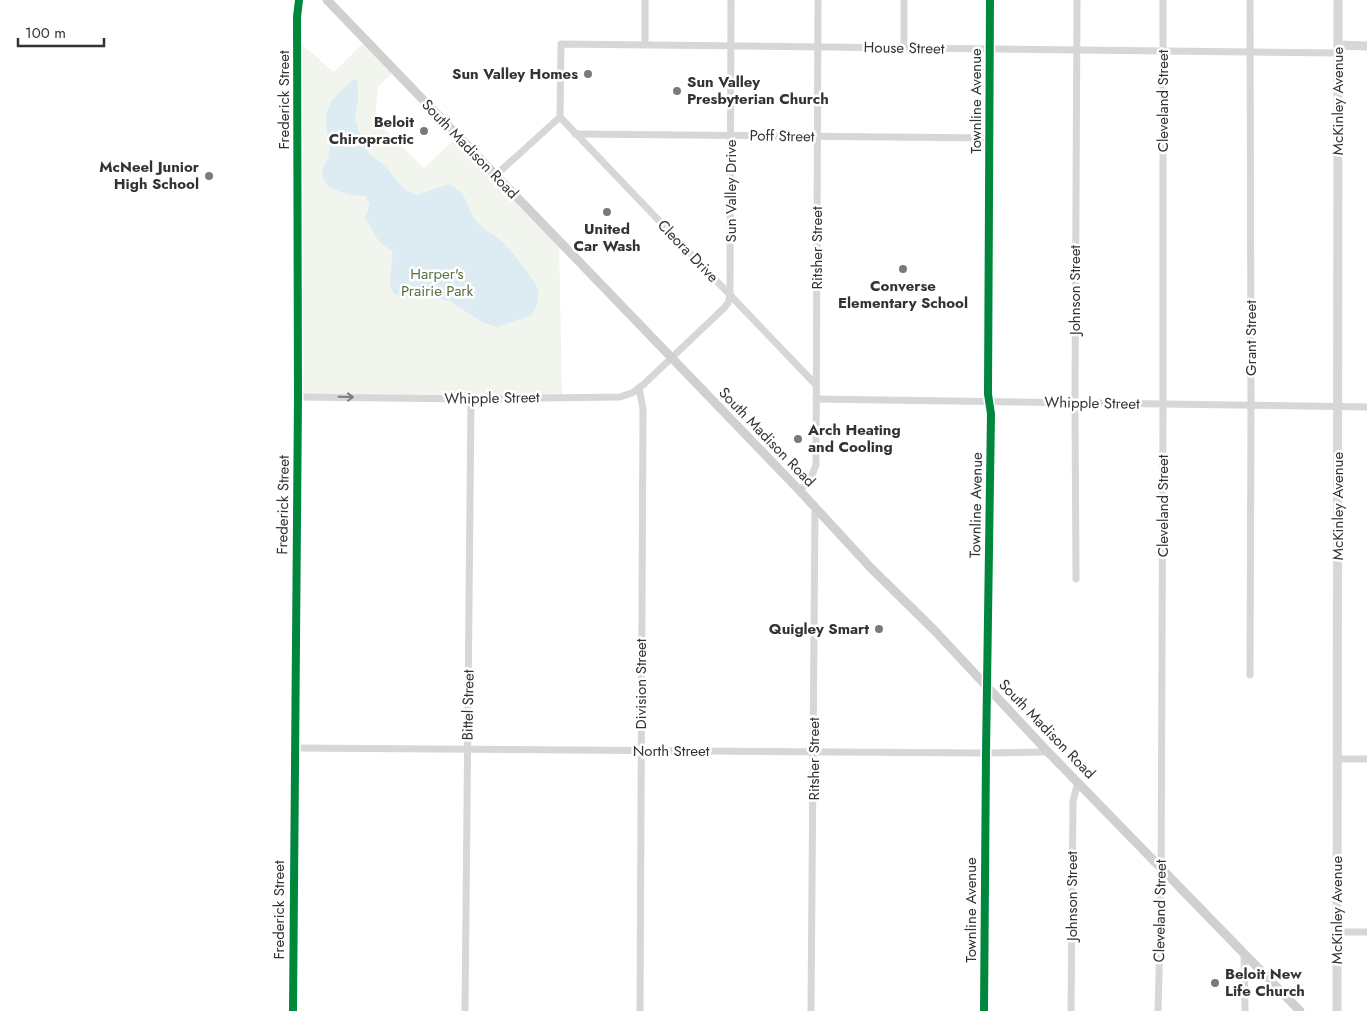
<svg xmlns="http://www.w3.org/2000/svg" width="1367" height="1011" font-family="Jost,sans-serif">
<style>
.green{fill:#f1f5ed}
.water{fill:#ddebf3}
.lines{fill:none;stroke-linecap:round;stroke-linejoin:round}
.minor{stroke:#d7d7d7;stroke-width:7}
.tertiary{stroke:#d7d7d7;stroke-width:9}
.secondary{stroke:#d0d0d0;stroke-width:9}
.cycleway-casing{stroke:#fff;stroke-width:11}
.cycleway{stroke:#00873e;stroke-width:8}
.oneway{stroke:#7d7d7d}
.poi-dot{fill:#7a7a7a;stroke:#fff;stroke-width:2}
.labels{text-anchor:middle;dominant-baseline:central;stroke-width:5;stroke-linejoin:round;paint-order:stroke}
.street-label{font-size:15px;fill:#333;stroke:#fff}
.poi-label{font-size:15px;font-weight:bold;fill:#333;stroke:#fff;text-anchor:end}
.park-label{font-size:15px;fill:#56703f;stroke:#fff}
</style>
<rect width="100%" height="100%" fill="#fff"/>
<polygon class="green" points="297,40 334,72 366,40 395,71 378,87 375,120 424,168 458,136 559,241 562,397 298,397"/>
<path class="water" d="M354 79 358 82V101L355 117 359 132 369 154 383 164 405 190 418 195 448 184C471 195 464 206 477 222 483 230 494 234 501 241 511 250 534 278 538 290 540 299 536 308 532 315L497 327 482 322 450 301 418 295 406 298 394 294C386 280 394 266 392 251L379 242 365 217 370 204 365 196C351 196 321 191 322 171 323 165 329 160 329 153 330 142 326 130 326 119 326 101 342 90 354 79Z"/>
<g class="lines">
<g class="minor">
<polyline points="1250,0 1251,406 1250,675"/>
<polyline points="645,44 645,0"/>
<polyline points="904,48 904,0"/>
<polyline points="560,117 816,385"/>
<polyline points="575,134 990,138"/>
<polyline points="496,175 560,117 561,44 1337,53"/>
<polyline points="639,388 643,409 640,1011"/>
<polyline points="298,397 471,399 620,397 632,393 644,384 724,308 728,303 730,295 731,0"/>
<polyline points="816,399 1367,407"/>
<polyline points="800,491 812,475 816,465 818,0"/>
<polyline points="1076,579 1075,403 1077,0"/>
<polyline points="294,748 986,753 1048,752"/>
<polyline points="1338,759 1367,759"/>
<polyline points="1337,932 1367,932"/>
<polyline points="1244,954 1245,1011"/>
<polyline points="465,1011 471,399"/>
<polyline points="811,1011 815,508"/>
<polyline points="984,1011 986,753 991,414 988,394 990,0"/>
<polyline points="1071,1011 1073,801 1078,782"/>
<polyline points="1158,1011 1161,900 1163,404 1163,0"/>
</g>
<g class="tertiary">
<polyline points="1338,45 1367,46"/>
<polyline points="293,1011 298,397 297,17 299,0"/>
<polyline points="1337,1011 1338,0"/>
</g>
<polyline class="secondary" points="327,0 800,491 870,567 935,631 1048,752 1300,1011"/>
<defs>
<g id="cycleway">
<polyline points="293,1011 298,397 297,17 299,0"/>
<polyline points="984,1011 986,753 991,414 988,394 990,0"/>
</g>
</defs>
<use href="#cycleway" class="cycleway-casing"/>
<use href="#cycleway" class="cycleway"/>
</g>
<defs><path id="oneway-shaft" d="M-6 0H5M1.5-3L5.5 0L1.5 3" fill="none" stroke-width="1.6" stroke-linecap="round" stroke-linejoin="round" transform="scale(1.25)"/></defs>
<use class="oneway" href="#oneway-shaft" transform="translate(346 397) rotate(1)"/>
<g class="poi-dot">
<circle cx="588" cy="74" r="5"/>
<circle cx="677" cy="91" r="5"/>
<circle cx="424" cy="131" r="5"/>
<circle cx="209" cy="176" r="5"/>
<circle cx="607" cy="212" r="5"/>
<circle cx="903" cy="269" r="5"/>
<circle cx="798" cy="439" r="5"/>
<circle cx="879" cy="629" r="5"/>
<circle cx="1215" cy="983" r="5"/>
</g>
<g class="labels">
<g class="street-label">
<text transform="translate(904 48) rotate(1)">House Street</text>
<text transform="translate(284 100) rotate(-90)">Frederick Street</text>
<text transform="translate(976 101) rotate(-90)">Townline Avenue</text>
<text transform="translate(1163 101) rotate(-90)">Cleveland Street</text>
<text transform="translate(1338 101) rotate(-90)">McKinley Avenue</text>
<text transform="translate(782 136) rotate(1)">Poff Street</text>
<text transform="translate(470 149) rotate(46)">South Madison Road</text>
<text transform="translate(731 191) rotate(-90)">Sun Valley Drive</text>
<text transform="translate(817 248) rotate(-90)">Ritsher Street</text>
<text transform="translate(688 251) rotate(46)">Cleora Drive</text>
<text transform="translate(1075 290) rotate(-90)">Johnson Street</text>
<text transform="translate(1251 338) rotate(-90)">Grant Street</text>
<text transform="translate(492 398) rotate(-1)">Whipple Street</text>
<text transform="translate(1092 403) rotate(1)">Whipple Street</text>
<text transform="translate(767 437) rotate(46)">South Madison Road</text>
<text transform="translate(283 505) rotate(-89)">Frederick Street</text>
<text transform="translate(976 505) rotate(-89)">Townline Avenue</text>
<text transform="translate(1163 506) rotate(-90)">Cleveland Street</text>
<text transform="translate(1338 506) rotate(-90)">McKinley Avenue</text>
<text transform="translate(641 684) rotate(-90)">Division Street</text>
<text transform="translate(468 705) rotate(-89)">Bittel Street</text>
<text transform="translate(1047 729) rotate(46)">South Madison Road</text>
<text x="671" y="751">North Street</text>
<text transform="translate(814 759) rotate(-90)">Ritsher Street</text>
<text transform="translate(1072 896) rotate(-90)">Johnson Street</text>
<text transform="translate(279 910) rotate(-90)">Frederick Street</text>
<text transform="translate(971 910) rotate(-90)">Townline Avenue</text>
<text transform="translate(1337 910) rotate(-90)">McKinley Avenue</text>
<text transform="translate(1160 911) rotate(-89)">Cleveland Street</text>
</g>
<g class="poi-label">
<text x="578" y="74">Sun Valley Homes</text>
<text x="687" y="82" text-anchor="start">Sun Valley<tspan x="687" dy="17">Presbyterian Church</tspan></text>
<text x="414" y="122">Beloit<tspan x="414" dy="17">Chiropractic</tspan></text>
<text x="199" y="167">McNeel Junior<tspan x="199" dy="17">High School</tspan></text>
<text x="607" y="229" text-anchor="middle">United<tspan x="607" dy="17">Car Wash</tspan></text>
<text x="903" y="286" text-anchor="middle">Converse<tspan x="903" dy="17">Elementary School</tspan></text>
<text x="808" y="430" text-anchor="start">Arch Heating<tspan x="808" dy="17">and Cooling</tspan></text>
<text x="869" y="629">Quigley Smart</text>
<text x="1225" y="974" text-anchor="start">Beloit New<tspan x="1225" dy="17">Life Church</tspan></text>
</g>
<g class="park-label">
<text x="437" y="274">Harper's<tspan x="437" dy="17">Prairie Park</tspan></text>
</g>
</g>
<path d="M18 38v8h86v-8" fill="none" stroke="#333333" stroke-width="2.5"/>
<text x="25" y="38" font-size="15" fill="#333333" stroke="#ffffff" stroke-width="4" paint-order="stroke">100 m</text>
</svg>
